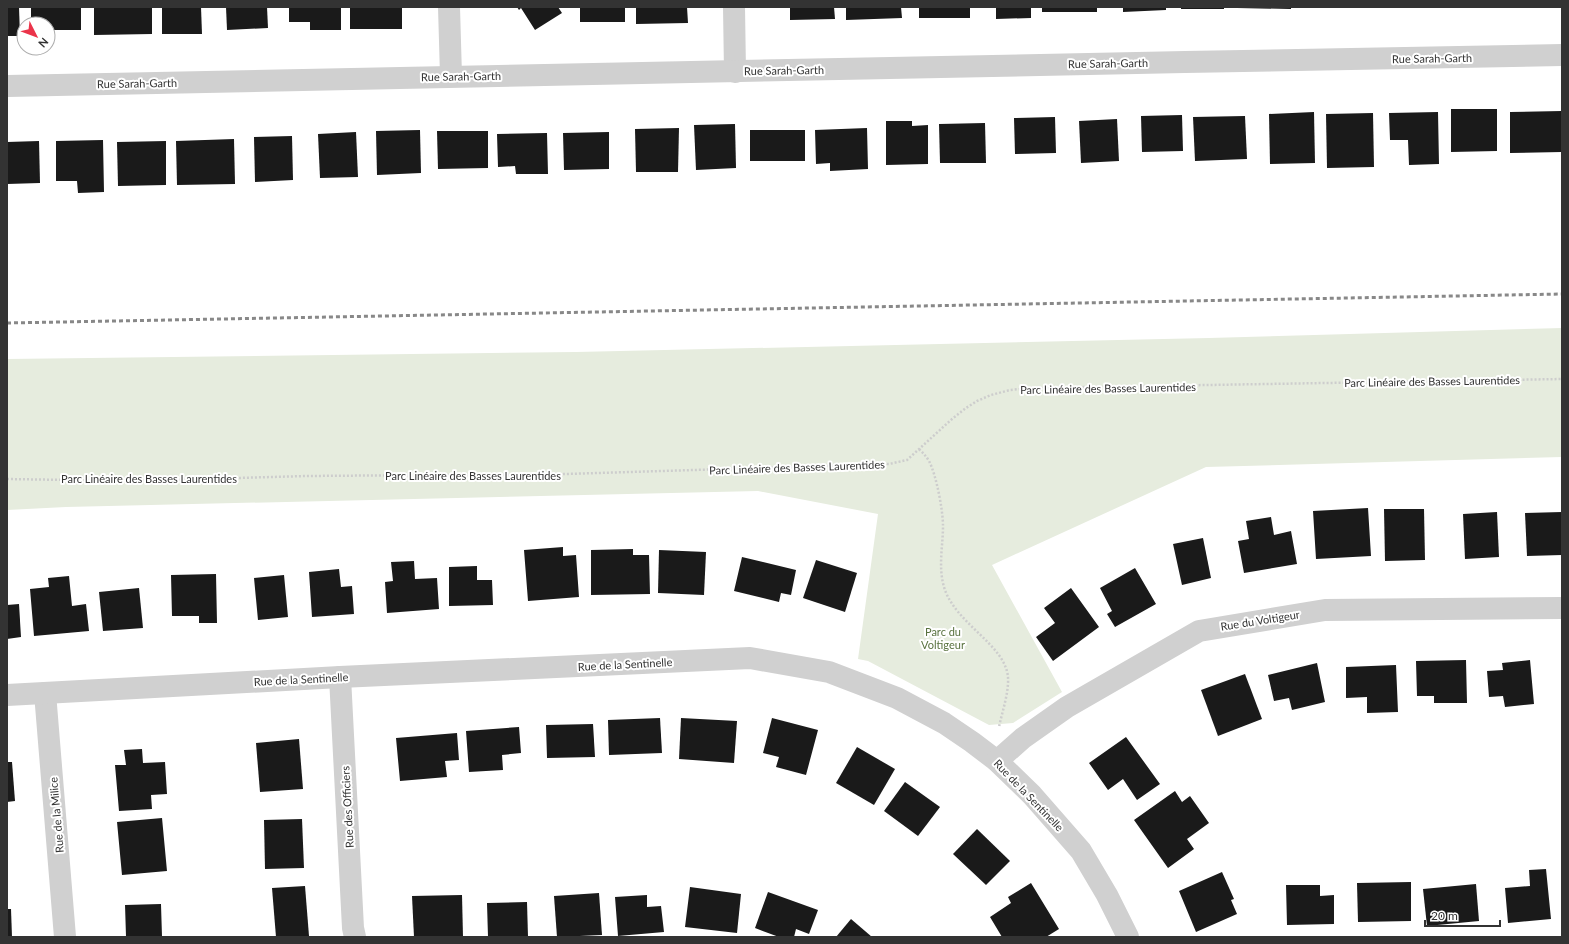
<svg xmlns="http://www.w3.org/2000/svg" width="1569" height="944" font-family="Lato,sans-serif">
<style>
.green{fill:#e6ecde}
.building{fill:#1a1a1a}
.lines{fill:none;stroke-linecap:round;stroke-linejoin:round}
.path{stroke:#cdcdcd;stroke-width:2.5;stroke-dasharray:2 2;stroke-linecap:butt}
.street{stroke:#d0d0d0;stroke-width:22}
.rail{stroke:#888;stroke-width:3;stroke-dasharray:4 3;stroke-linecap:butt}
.labels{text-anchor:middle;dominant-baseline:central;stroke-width:4;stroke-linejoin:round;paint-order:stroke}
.street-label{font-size:11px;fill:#333;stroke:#fff}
.park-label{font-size:11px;fill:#58713e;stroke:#fff}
</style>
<rect width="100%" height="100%" fill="#fff"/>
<polygon class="green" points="1562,328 1562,457 1206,467 992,565 1062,692 1013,723 989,725 868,661 858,659 878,514 758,491 66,507 7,510 7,359 576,352 1209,338"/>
<g class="building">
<polygon points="7,7 19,7 20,36 7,36"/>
<polygon points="31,7 81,7 81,30 48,30 48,24 31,24"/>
<polygon points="94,7 152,7 152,34 94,35"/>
<polygon points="162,7 201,7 202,34 162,34"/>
<polygon points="226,7 267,7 268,28 227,30"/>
<polygon points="289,7 341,7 341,30 310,30 310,22 289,22"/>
<rect x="350" y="7" width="52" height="22"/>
<polygon points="517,7 558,7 562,13 535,30 521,8 519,10"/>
<rect x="580" y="7" width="45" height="15"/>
<polygon points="636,7 687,7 688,23 636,24"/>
<polygon points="790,7 834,7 835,19 790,20"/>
<polygon points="846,7 901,7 902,18 846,20"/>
<rect x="919" y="7" width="51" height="11"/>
<polygon points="996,7 1031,7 1031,18 996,19"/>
<rect x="1042" y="7" width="55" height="5"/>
<polygon points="1123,7 1166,7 1166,10 1123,12"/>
<rect x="1181" y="7" width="43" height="2"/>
<polygon points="1237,7 1291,7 1291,9 1237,8"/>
<polygon points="1451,109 1497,109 1497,151 1451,152"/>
<polygon points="1562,111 1562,152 1510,153 1510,112"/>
<polygon points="1314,112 1315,163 1270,164 1269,114"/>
<polygon points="1438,112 1439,164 1409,165 1408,140 1390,140 1389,113"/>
<polygon points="1373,113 1374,167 1327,168 1326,114"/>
<polygon points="1182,115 1183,151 1142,152 1141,116"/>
<polygon points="1245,116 1247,159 1195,161 1193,117"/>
<polygon points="1055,117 1056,153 1015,154 1014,118"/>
<polygon points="1117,119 1119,161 1081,163 1079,121"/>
<polygon points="886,121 912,121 912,126 928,125 928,164 886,165"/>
<polygon points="985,123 986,163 940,163 939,124"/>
<polygon points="735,124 736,168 696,170 694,125"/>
<polygon points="679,128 678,172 636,172 635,129"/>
<polygon points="867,128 868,169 830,171 830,163 816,164 815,130"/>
<polygon points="420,130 421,173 377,175 376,131"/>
<rect x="750" y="130" width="55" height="31"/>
<polygon points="437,131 488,131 488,168 438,169"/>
<polygon points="356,132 358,177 320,178 318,134"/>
<polygon points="609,132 609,169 564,170 563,133"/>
<polygon points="547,133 548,174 516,174 515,166 498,167 497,134"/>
<polygon points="292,136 293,180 255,182 254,137"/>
<polygon points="234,139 235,184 177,185 176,141"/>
<polygon points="103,140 104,192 78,193 77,181 56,181 56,141"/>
<polygon points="39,141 40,183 7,184 7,142"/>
<polygon points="166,141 166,185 118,186 117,142"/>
<polygon points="1368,508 1371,556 1316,559 1313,511"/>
<polygon points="1384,509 1424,509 1425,560 1385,561"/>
<polygon points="1497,512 1499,557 1465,559 1463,514"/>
<polygon points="1562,512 1562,555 1527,556 1525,513"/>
<polygon points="1271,517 1274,535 1291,531 1297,564 1244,573 1238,541 1249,539 1246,521"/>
<polygon points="1203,538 1211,578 1182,585 1173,544"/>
<polygon points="563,547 563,556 576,555 579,597 528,601 524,550"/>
<polygon points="633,549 633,555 649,555 650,594 591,595 591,550"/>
<polygon points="659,550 706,552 704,595 658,593"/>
<polygon points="742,557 796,570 791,595 781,593 779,602 734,591"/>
<polygon points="816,560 857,573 845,612 803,598"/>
<polygon points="414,561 415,579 437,578 439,609 387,613 385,582 393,581 391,562"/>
<polygon points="477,566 477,580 492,580 493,605 449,606 449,567"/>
<polygon points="1135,568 1156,604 1115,627 1107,614 1112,611 1100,588"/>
<polygon points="339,569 341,587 352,586 354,614 312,617 309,572"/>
<polygon points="216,574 217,623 199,623 199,616 172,616 171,575"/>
<polygon points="284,575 288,617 258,620 254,578"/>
<polygon points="69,576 72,606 86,604 89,631 34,636 30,589 49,587 48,578"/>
<polygon points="139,588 143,628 103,631 99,592"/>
<polygon points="1071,588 1099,627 1053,661 1036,637 1055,623 1044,608"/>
<polygon points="19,604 21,637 7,639 7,605"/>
<polygon points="1466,660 1467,703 1434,703 1434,696 1417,696 1416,661"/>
<polygon points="1530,660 1534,704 1505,707 1503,696 1489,697 1487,671 1503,670 1502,663"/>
<polygon points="1317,663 1325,702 1292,710 1289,698 1274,701 1268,675"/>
<polygon points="1396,665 1398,712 1367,713 1367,697 1346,698 1346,667"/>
<polygon points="1245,674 1262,719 1218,736 1201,690"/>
<polygon points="660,718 662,753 609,755 608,720"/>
<polygon points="681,718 737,721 734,763 679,759"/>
<polygon points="772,718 818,730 806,775 776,767 779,757 763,753"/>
<polygon points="593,724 595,757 547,758 546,725"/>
<polygon points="519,727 521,753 502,755 503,770 469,772 466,731"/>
<polygon points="457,733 459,760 445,761 447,777 400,781 396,738"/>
<polygon points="1126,737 1160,784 1137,800 1123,779 1108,790 1089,763"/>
<polygon points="299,739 303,789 260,792 256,743"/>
<polygon points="857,747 895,769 874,805 836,783"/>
<polygon points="142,749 143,763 165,762 167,794 151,795 152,809 119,811 115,765 126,765 124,750"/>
<polygon points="7,762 12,762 15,801 7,802"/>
<polygon points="905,782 940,807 918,836 884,811"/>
<polygon points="1175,791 1182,802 1190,796 1209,823 1187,839 1194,849 1168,868 1134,820"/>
<polygon points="162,818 167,871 122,875 117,822"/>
<polygon points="302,819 304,868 265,869 264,820"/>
<polygon points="977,829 1010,861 986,885 953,854"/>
<polygon points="1546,869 1551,919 1508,923 1505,888 1530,886 1529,870"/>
<polygon points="1222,872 1234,899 1231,900 1237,914 1196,932 1179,891"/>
<polygon points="1411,882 1411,921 1358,922 1357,883"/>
<polygon points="1031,883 1059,929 1046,937 1002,937 990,917 1011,903 1008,897"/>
<polygon points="1476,884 1479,921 1427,926 1423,889"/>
<polygon points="1286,885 1320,885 1320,896 1334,895 1334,924 1287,925"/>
<polygon points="305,886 309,936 276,937 272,888"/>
<polygon points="690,887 741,894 737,933 685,927"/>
<polygon points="768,892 818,910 809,934 796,929 794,937 779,937 755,928"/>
<polygon points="599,893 602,935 557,937 554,896"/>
<polygon points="462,895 463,937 414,937 412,896"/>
<polygon points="647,895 647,907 661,906 664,932 618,936 615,897"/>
<polygon points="527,902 528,937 488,937 487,903"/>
<polygon points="161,904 162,937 126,937 125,905"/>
<polygon points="7,909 11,909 12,937 7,937"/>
<polygon points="851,919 872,937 836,937"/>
</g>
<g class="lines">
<g class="path">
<path d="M919 449C923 453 926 456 929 461 936 474 943 510 943 526 943 546 938 566 944 587 955 624 1005 644 1008 677 1009 693 1002 712 999 727"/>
<polyline points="7,479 134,481 306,476 565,474 889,464 907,460 952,419 966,408 977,401 991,395 1010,390 1030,388 1562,379"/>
</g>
<g class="street">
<polyline points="449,7 451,76"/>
<polyline points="734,7 735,72"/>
<polyline points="7,86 1185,62 1562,55"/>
<polyline points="340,677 353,928 355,937"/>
<polyline points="45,693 65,937"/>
<polyline points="7,695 340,677 750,658 829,672 897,698 944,723 972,742 997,761 1032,795 1081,851 1107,895 1128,937"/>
<polyline points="997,761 1023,738 1067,707 1199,631 1325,610 1562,608"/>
</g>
<polyline class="rail" points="7,323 1562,294"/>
</g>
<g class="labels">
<g class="street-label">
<text transform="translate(1432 58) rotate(-1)">Rue Sarah-Garth</text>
<text transform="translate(1108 63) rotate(-1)">Rue Sarah-Garth</text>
<text transform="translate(784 70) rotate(-1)">Rue Sarah-Garth</text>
<text transform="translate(461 76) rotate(-1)">Rue Sarah-Garth</text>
<text transform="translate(137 83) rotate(-1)">Rue Sarah-Garth</text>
<text transform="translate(1432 381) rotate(-1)">Parc Linéaire des Basses Laurentides</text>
<text transform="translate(1108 388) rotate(-1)">Parc Linéaire des Basses Laurentides</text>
<text transform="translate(797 467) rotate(-2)">Parc Linéaire des Basses Laurentides</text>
<text x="473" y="475">Parc Linéaire des Basses Laurentides</text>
<text x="149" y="478">Parc Linéaire des Basses Laurentides</text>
<text transform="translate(1260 620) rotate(-9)">Rue du Voltigeur</text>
<text transform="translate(625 664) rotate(-3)">Rue de la Sentinelle</text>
<text transform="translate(301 679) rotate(-3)">Rue de la Sentinelle</text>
<text transform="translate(1029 795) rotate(46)">Rue de la Sentinelle</text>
<text transform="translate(347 807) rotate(-93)">Rue des Officiers</text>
<text transform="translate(56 815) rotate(-95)">Rue de la Milice</text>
</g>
<g class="park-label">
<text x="943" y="631">Parc du<tspan x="943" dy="13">Voltigeur</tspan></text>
</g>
</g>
<rect width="1569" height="944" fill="none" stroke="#333333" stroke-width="16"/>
<g transform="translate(36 36) rotate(132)"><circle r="19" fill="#ffffff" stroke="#adadad"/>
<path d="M0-3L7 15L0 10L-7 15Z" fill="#eb344a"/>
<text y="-6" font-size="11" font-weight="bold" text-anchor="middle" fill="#333333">N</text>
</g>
<path d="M1425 920v6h75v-6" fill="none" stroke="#333333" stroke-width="2"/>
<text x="1431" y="920" font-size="12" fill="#333333" stroke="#ffffff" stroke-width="3" paint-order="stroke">20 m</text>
</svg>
